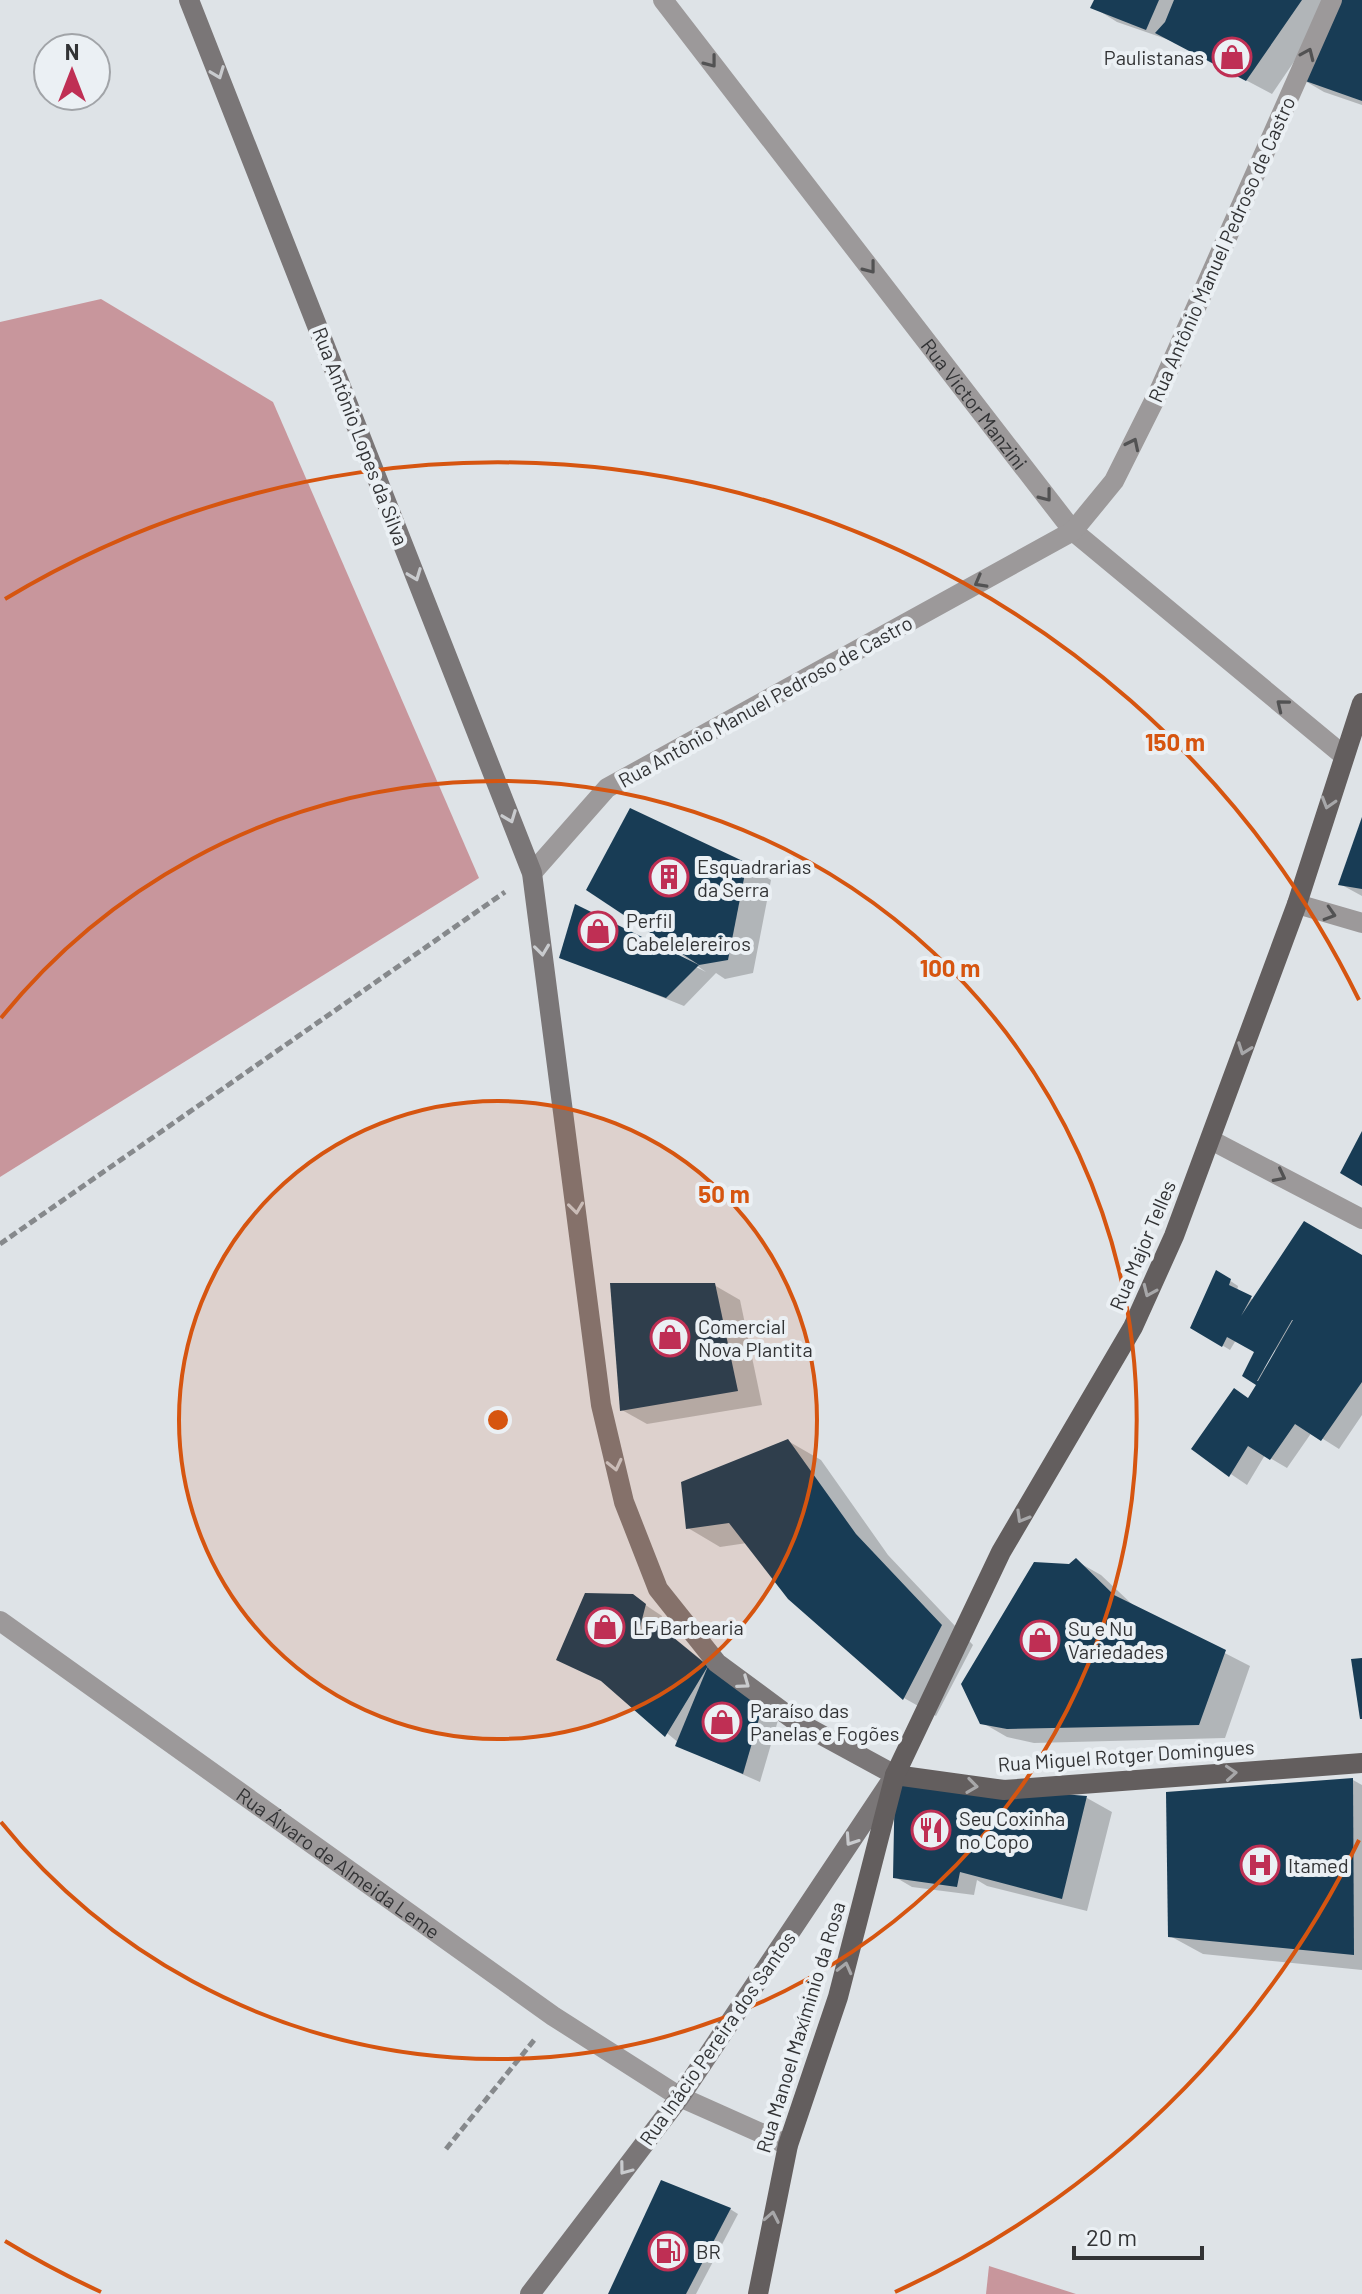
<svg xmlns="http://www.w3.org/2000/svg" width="1362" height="2294" font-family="Barlow,sans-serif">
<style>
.forest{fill:#c8969c}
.shadow{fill:#0003;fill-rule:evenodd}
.building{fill:#183c55;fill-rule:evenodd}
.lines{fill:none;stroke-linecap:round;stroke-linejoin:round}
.path{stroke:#86898c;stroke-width:5;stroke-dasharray:8 4;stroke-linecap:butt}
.minor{stroke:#9c999a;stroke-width:20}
.secondary{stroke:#7a7677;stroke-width:20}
.primary{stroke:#635e5e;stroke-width:20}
.oneway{stroke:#525253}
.oneway2{stroke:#c9cbce}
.oneway3{stroke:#a7a7a9}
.ring{fill:none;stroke:#d65510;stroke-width:4}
.labels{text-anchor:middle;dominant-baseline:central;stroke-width:8;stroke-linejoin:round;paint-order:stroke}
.poi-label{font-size:20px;fill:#323335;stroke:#ebf0f4;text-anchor:start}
.street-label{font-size:20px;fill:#323335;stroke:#ebf0f4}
.centre{fill:#d65510;stroke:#ebf0f4;stroke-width:4}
.ring-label{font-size:24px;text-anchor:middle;font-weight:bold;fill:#d65510;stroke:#ebf0f4;stroke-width:8;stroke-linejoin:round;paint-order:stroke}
</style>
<rect width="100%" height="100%" fill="#dee3e7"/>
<g class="forest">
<polygon points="101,299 273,402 479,878 0,1177 0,322"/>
<polygon points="989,2266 1076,2294 986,2294"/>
</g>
<g class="shadow">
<polygon points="1096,0 1336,0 1272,94 1172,41 1117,22 1093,7"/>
<polygon points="1343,0 1362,0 1362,105 1324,92 1300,78"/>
<polygon points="1362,822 1362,896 1340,884"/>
<polygon points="746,865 771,880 753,973 725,979 716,973 684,1006 562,957 576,907 706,972 588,889"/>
<path d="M1362 1257V1415L1339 1449 1312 1432 1287 1468 1265 1455 1247 1485 1194 1449 1249 1399 1258 1384 1245 1375 1256 1351 1236 1340 1230 1350 1192 1327 1217 1272 1238 1286 1237 1291 1254 1300ZM1273 1349 1278 1352 1264 1369 1262 1368Z"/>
<polygon points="714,1285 740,1300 762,1405 647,1424 622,1410"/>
<polygon points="788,1441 821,1460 888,1555 973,1645 936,1716 904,1698 790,1598 747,1543 720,1547 688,1528"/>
<polygon points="1076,1561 1101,1575 1135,1607 1250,1666 1225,1738 1034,1743 1007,1737 981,1722"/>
<polygon points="632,1596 662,1616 659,1626 724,1678 781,1710 760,1782 678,1746 679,1743 607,1684"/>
<polygon points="1353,1780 1362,1785 1362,1970 1203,1954 1170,1936"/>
<polygon points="975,1789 1087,1798 1112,1812 1087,1911 987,1886 977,1880 974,1895 912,1887 895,1877"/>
<polygon points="730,2209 738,2214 696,2294 610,2294"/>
</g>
<g class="building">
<polygon points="1094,0 1159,0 1146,30 1090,8"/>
<polygon points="1174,0 1302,0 1246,81 1155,33 1165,22"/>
<polygon points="1340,0 1362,0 1362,101 1297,78"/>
<polygon points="630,808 747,863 728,960 699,965 586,890"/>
<polygon points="1362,817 1362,889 1338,885"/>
<polygon points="575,904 699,965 666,998 559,958"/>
<polygon points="1362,1131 1362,1186 1340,1173"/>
<path d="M1304 1221 1362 1255V1382L1321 1441 1295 1424 1270 1460 1248 1446 1229 1477 1191 1449 1234 1388 1248 1398 1256 1385 1242 1376 1254 1352 1227 1337 1222 1347 1190 1328 1216 1270 1231 1279 1229 1285 1252 1296 1241 1316ZM1292 1320H1293L1258 1381H1257Z"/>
<polygon points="610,1283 715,1283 738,1391 620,1411"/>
<polygon points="788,1439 856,1534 942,1625 903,1700 788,1599 729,1523 686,1529 681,1482"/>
<polygon points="1076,1558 1114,1595 1226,1650 1199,1725 1007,1729 980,1724 961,1684 1034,1562 1069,1564"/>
<polygon points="585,1593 633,1594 646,1604 638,1635 651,1619 708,1666 665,1737 601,1681 556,1660"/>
<polygon points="1362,1658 1362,1719 1360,1719 1351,1659"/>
<polygon points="708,1666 765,1698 743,1774 675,1746"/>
<polygon points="895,1775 975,1787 1087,1796 1062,1899 960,1872 957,1887 893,1878"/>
<polygon points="1353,1778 1354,1955 1168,1937 1166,1792"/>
<polygon points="661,2180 731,2208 686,2294 608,2294"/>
</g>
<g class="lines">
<g class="path">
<polyline points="0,1244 505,892"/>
<polyline points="446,2149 535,2039"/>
</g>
<g class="minor">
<path id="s1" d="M663 0 1073 531 1343 755"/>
<polyline points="532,873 607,788 1073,531 1114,481 1160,389 1332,0"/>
<polyline points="1297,904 1362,923"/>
<polyline points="1211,1140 1362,1219"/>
<path id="s2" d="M0 1621 553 2016 680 2097 788 2145"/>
</g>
<polyline class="secondary" points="189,0 532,873 601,1405 624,1502 658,1589 717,1663 794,1720 895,1775 680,2097 530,2294"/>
<g class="primary">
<polyline points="895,1775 1004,1790 1362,1763"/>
<polyline points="758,2294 788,2145 838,1997 895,1775 1001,1552 1133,1327 1174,1236 1297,904 1362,703"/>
</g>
</g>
<defs><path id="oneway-chevron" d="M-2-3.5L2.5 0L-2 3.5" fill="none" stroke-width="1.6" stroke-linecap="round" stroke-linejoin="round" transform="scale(2)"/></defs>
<g class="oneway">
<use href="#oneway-chevron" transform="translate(1308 54) rotate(-66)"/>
<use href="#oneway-chevron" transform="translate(711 62) rotate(52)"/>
<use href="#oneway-chevron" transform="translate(870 268) rotate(52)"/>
<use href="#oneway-chevron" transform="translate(1133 444) rotate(-64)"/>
<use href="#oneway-chevron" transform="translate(1046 496) rotate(52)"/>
<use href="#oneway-chevron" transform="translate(980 582) rotate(151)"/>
<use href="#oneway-chevron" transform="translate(1282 705) rotate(-141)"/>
<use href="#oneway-chevron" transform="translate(1330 914) rotate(17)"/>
<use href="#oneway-chevron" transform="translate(1280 1176) rotate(27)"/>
</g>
<g class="oneway2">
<use href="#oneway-chevron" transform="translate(218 73) rotate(69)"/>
<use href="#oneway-chevron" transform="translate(415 575) rotate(69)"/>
<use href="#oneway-chevron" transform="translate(510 817) rotate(69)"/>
<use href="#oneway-chevron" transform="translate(542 950) rotate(83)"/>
<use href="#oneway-chevron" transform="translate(576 1208) rotate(83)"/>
<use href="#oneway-chevron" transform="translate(615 1465) rotate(77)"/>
<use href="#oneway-chevron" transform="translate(744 1683) rotate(36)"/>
<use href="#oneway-chevron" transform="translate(851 1840) rotate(124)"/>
<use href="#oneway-chevron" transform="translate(625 2169) rotate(127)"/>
</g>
<g class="oneway3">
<use href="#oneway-chevron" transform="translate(1328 803) rotate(107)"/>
<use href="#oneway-chevron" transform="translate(1244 1049) rotate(110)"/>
<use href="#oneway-chevron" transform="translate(1149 1291) rotate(114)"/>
<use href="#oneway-chevron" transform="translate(1022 1517) rotate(120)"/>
<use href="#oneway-chevron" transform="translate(1231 1773) rotate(-4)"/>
<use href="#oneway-chevron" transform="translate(972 1786) rotate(8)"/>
<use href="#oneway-chevron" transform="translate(845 1968) rotate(-76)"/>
<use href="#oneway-chevron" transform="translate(772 2217) rotate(-79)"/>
</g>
<circle cx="498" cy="1420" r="319" fill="#d65510" fill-opacity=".12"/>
<g class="ring">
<circle cx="498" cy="1420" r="319"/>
<path d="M1 1018A639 639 0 1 1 1 1822"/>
<path d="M1359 1840A958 958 0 0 1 895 2292M101 2292A958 958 0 0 1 5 2241M5 599A958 958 0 0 1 1359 1000"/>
</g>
<defs>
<symbol id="shop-ring" viewBox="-11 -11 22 22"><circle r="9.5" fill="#ebf0f4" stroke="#bf2f54" stroke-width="1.5"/><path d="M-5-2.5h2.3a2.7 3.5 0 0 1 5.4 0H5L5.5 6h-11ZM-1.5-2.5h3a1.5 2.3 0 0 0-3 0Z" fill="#bf2f54"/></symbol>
<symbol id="building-ring" viewBox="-11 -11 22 22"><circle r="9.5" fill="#ebf0f4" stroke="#bf2f54" stroke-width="1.5"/><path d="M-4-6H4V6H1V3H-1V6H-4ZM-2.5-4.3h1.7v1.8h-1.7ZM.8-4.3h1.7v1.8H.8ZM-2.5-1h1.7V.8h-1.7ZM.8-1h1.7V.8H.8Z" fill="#bf2f54"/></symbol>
<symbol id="restaurant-ring" viewBox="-11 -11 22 22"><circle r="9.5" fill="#ebf0f4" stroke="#bf2f54" stroke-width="1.5"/><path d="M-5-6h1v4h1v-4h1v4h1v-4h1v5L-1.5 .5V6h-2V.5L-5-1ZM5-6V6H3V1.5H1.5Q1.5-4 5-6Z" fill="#bf2f54"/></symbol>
<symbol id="hospital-ring" viewBox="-11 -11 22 22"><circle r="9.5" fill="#ebf0f4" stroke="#bf2f54" stroke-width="1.5"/><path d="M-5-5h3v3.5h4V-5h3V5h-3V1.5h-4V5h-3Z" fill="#bf2f54"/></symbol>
<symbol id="fuel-ring" viewBox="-11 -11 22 22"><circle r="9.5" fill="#ebf0f4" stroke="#bf2f54" stroke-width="1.5"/><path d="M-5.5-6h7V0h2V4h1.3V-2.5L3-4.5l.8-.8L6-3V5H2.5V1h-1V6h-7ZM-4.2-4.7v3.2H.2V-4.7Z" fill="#bf2f54"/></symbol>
</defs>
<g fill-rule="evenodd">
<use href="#shop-ring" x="1210" y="35" width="44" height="44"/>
<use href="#building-ring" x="647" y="855" width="44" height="44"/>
<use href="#shop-ring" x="576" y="909" width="44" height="44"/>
<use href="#shop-ring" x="648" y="1315" width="44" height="44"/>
<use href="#shop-ring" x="583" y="1605" width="44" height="44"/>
<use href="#shop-ring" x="1018" y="1618" width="44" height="44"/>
<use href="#shop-ring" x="700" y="1700" width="44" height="44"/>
<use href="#restaurant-ring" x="909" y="1808" width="44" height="44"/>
<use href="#hospital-ring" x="1238" y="1843" width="44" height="44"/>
<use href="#fuel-ring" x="646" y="2229" width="44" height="44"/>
</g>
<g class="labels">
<g class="poi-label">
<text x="1204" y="57" text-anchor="end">Paulistanas</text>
<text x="697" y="866">Esquadrarias<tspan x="697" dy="23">da Serra</tspan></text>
<text x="626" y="920">Perfil<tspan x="626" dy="23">Cabelelereiros</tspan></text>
<text x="698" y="1326">Comercial<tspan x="698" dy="23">Nova Plantita</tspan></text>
<text x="633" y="1627">LF Barbearia</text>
<text x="1068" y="1628">Su e Nu<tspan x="1068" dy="23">Variedades</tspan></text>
<text x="750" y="1710">Paraíso das<tspan x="750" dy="23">Panelas e Fogões</tspan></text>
<text x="959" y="1818">Seu Coxinha<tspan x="959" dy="23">no Copo</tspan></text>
<text x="1288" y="1865">Itamed</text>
<text x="696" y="2251">BR</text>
</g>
<g class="street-label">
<text transform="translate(1221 249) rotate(-66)">Rua Antônio Manuel Pedroso de Castro</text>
<text stroke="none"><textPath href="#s1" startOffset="510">Rua Victor Manzini</textPath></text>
<text transform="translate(361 436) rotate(69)">Rua Antônio Lopes da Silva</text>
<text transform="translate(765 701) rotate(-29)">Rua Antônio Manuel Pedroso de Castro</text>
<text transform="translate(1142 1245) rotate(-67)">Rua Major Telles</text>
<text transform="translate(1126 1755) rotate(-4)">Rua Miguel Rotger Domingues</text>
<text stroke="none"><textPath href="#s2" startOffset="416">Rua Álvaro de Almeida Leme</textPath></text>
<text transform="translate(800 2027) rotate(-73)">Rua Manoel Maxíminio da Rosa</text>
<text transform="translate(717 2038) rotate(-55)">Rua Inácio Pereira dos Santos</text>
</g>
</g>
<circle cx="498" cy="1420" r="12" class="centre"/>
<g class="ring-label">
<text x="1175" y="751">150 m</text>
<text x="950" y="977">100 m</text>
<text x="724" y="1203">50 m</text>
</g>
<g transform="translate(72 72)"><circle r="38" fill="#ebf0f4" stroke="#a1a4a8" stroke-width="2"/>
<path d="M0-6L14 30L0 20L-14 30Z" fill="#bf2f54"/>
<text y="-12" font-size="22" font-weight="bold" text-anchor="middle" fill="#323335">N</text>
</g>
<path d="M1074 2246v12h128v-12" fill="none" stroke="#323335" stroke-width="4"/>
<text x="1086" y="2246" font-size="24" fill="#323335" stroke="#ebf0f4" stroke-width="6" paint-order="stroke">20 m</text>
</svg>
